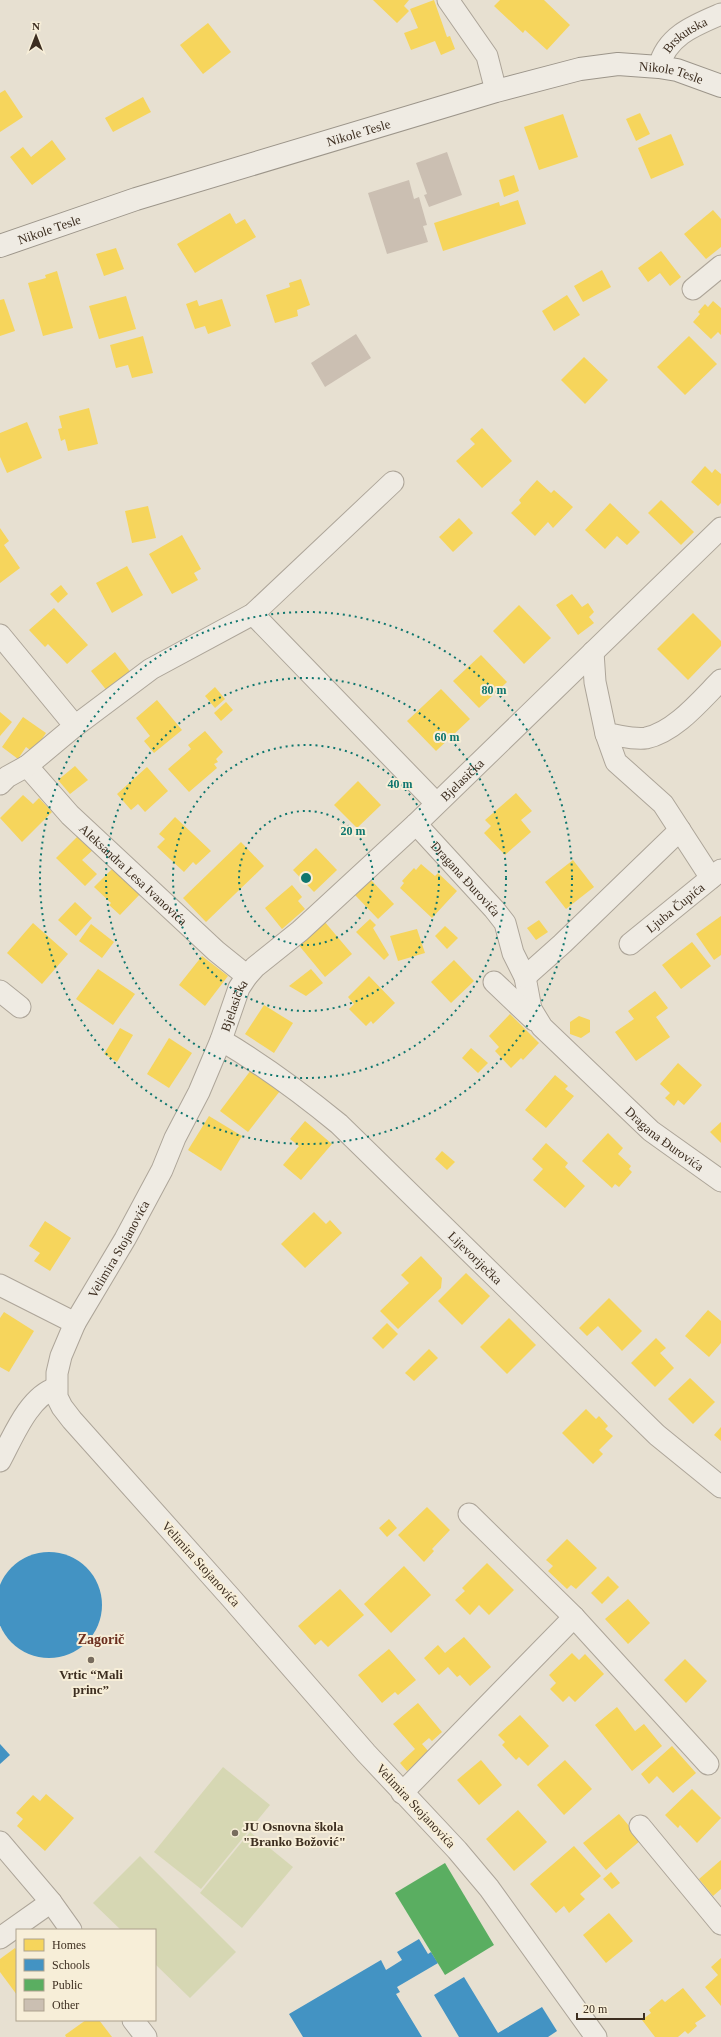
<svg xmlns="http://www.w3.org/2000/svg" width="721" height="2037" font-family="'Times New Roman',serif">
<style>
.green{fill:#d6d7b3}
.homes{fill:#f6d55c}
.schools{fill:#4393c3}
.public{fill:#5aae61}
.building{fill:#cbbfb2}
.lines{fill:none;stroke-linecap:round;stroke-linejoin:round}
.street-casing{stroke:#ada599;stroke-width:23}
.secondary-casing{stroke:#9c958a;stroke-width:24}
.street{stroke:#efebe3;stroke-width:21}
.secondary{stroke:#efebe3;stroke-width:22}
.ring{fill:none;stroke:#0f766e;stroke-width:2;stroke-dasharray:2 4}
.poi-dot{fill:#786c5e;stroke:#f7eed8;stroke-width:1.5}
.labels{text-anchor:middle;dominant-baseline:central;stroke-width:4;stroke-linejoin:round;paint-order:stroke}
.street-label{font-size:13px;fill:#3d2e20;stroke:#f7eed8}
.poi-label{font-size:13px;font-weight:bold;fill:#3d2e20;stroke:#f7eed8}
.neighbourhood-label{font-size:14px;font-weight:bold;fill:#6b2e1e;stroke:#f7eed8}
.centre{fill:#0f766e;stroke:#f7eed8;stroke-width:2}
.ring-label{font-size:12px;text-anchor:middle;font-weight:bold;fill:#0f766e;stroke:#f7eed8;stroke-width:4;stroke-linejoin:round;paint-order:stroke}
</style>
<rect width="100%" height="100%" fill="#e7e0d1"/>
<g class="green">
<polygon points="223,1767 270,1805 201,1889 154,1852"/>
<polygon points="250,1832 293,1867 242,1928 200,1893"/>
<polygon points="140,1856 236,1952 190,1998 155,1964 155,1930 121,1930 93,1903"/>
</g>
<g class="homes">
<polygon points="373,0 409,0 404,6 409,11 397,23"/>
<polygon points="434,0 447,37 450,36 455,49 441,55 435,41 411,50 404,33 418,28 410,9"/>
<polygon points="500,0 544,0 570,25 547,50 525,30 523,33 494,6"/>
<polygon points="208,23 231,52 203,74 180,45"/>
<polygon points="5,90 23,117 0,132 0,93"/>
<polygon points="143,97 151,112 113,132 105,118"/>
<polygon points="640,113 650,134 636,141 626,119"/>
<polygon points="563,114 578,157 539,170 524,127"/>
<polygon points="671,134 684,165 651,179 638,148"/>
<polygon points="52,140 66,159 32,185 10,157 23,147 31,157"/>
<polygon points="514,175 519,191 504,197 499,180"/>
<polygon points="518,200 526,224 443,251 434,223 499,202 500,206"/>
<polygon points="713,210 721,219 721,247 706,259 684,234"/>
<polygon points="230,213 236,224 245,219 256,237 195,273 177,244"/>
<polygon points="116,248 124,269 104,276 96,254"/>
<polygon points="661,251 681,277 670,286 660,273 648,282 638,268"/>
<polygon points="602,270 611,287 583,302 574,286"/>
<polygon points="57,271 73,328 43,336 28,283 46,278 45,275"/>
<polygon points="301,279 310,305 297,310 298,316 275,323 266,295 290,287 289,283"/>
<polygon points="567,295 580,315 554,331 542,311"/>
<polygon points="126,296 136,329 99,339 89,306"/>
<polygon points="4,299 15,331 0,336 0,300"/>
<polygon points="222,299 231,326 208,334 205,326 195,329 186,304 197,300 199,306"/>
<polygon points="713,301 721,308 721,335 718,332 711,339 693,322 700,314 698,312 705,304 708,307"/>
<polygon points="143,336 153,373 132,378 128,365 116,368 110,345"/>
<polygon points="689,336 717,364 685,395 657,367"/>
<polygon points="584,357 608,380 585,404 561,380"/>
<polygon points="89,408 98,444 68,451 65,439 61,441 58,429 62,428 59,416"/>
<polygon points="27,422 42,458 7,473 0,457 0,433"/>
<polygon points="482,428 512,461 482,488 456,461 475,444 470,439"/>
<polygon points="705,466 712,473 715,469 721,474 721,503 718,506 691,482"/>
<polygon points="537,480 551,493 554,490 573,507 553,528 548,522 535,536 511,513 521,503 519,500"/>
<polygon points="661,500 694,532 681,545 648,513"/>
<polygon points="610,503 640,532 627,545 617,536 605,549 585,530"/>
<polygon points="148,506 156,538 132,543 125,511"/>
<polygon points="459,518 473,533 453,552 439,537"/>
<polygon points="0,528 9,541 4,545 20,568 0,583"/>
<polygon points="182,535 201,569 194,573 198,580 172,594 149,554"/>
<polygon points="127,566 143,595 112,613 96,583"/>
<polygon points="61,585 68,594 58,603 50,594"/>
<polygon points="572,594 582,607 588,603 594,612 589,617 594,623 578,635 556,605"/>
<polygon points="519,605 551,638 524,664 493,631"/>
<polygon points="54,608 88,645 67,664 48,644 45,647 29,630"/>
<polygon points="693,613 721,641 721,646 688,680 657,649"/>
<polygon points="115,652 132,674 108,692 91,671"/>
<polygon points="481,655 507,682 479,708 453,681"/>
<polygon points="215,687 225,699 215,708 205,696"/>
<polygon points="441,689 470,719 436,751 407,721"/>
<polygon points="157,700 182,730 154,753 144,741 150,736 136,718"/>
<polygon points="226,702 233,710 221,721 214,713"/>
<polygon points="0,712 12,722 0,736"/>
<polygon points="23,717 46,733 33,752 26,747 18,759 2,747"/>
<polygon points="205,731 223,752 216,759 218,762 214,764 217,768 189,792 168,769 191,749 188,745"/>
<polygon points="75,766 88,780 70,794 58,780"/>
<polygon points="147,767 168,791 145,812 138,804 131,810 117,794"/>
<polygon points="358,781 381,805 357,828 334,805"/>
<polygon points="516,793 532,811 521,820 531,832 505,855 484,833 491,826 485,820"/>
<polygon points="23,795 33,804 39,798 52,812 22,842 0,818"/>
<polygon points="175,817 211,851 196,865 193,862 184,872 157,847 165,839 159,834"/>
<polygon points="79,835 94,849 82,860 97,874 85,886 56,858"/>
<polygon points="241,842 264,866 206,922 183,898"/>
<polygon points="316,848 337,870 314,892 293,870"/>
<polygon points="573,860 594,887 566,909 545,882"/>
<polygon points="421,864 435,876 438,873 457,891 432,918 400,888 404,883 402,881 414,868 416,870"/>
<polygon points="115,866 142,892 120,915 109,905 111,903 94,887"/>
<polygon points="371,880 394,904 378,919 355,895"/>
<polygon points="292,885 302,897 298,901 305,909 282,929 265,908"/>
<polygon points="75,902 92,918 76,936 58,920"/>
<polygon points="721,916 721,955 714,960 696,934"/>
<polygon points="370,919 376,925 373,928 389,955 384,960 356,932"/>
<polygon points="539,920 548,932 536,940 527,928"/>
<polygon points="324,921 352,954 325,977 297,943"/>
<polygon points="33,923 68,954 42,984 7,953"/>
<polygon points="91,924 114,942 102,958 79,941"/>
<polygon points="445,926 458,938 447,949 435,936"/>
<polygon points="417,929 425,953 398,961 390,936"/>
<polygon points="692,942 711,966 681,989 662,965"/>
<polygon points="202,956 228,976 205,1006 179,985"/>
<polygon points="454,960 474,981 451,1003 431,982"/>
<polygon points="98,969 135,994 113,1025 76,999"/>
<polygon points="311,969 323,983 306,996 289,986"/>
<polygon points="369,976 395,1003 373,1024 371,1021 366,1026 349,1009 354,1004 348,997"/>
<polygon points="655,991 668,1008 656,1017 670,1037 636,1061 615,1032 634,1019 628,1011"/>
<polygon points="264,1005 293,1023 274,1053 245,1034"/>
<polygon points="510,1014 539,1043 523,1060 521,1058 511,1068 495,1051 499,1047 489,1036"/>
<polygon points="579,1016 590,1020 590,1032 581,1038 570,1034 570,1022"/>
<polygon points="120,1028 133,1035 117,1062 104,1054"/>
<polygon points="169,1038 192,1053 169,1088 147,1074"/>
<polygon points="471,1048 488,1063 478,1073 462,1058"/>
<polygon points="678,1063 702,1085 684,1105 678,1100 674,1106 665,1098 670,1093 660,1084"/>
<polygon points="251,1070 280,1091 248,1132 220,1111"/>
<polygon points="555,1075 568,1086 565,1089 574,1096 546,1128 525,1110"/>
<polygon points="209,1116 242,1136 221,1171 188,1150"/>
<polygon points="305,1121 332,1144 301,1180 283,1165 299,1146 290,1139"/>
<polygon points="721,1122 721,1143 710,1132"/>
<polygon points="608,1133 623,1148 618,1154 631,1166 629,1169 632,1172 619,1187 615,1184 612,1188 582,1161"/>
<polygon points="546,1143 568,1163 565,1167 585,1186 565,1208 533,1180 543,1169 532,1159"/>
<polygon points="442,1151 455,1162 447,1170 435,1159"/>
<polygon points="314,1212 326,1224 330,1220 342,1233 305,1268 281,1244"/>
<polygon points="45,1221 71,1238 50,1271 34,1261 40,1253 29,1246"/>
<polygon points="421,1256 442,1278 441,1288 398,1329 380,1311 409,1283 401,1275"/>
<polygon points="466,1273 490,1296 462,1325 438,1301"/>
<polygon points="609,1298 642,1331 622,1351 598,1326 587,1336 579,1328"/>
<polygon points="708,1310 721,1321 721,1343 709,1357 685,1336"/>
<polygon points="4,1312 34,1331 9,1372 0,1367 0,1318"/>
<polygon points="509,1318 536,1345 507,1374 480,1347"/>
<polygon points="387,1323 398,1334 383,1349 372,1338"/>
<polygon points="656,1338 666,1348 660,1353 674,1368 655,1387 631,1363"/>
<polygon points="429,1349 438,1358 414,1381 405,1373"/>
<polygon points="690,1378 715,1402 693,1424 668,1399"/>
<polygon points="586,1409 596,1419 599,1416 608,1426 605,1429 613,1436 599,1450 603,1454 593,1464 562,1433"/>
<polygon points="721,1427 721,1441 714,1435"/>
<polygon points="427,1507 450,1530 432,1549 434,1551 424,1562 398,1535"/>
<polygon points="389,1519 397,1528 387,1537 379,1528"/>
<polygon points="567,1539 597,1568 576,1589 571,1585 567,1589 548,1571 553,1566 546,1560"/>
<polygon points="487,1563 514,1590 489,1615 479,1605 470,1615 455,1600 465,1591 462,1588"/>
<polygon points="404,1566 431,1595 391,1633 364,1604"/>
<polygon points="608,1576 619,1587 602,1604 591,1593"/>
<polygon points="340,1589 364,1615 328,1647 321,1640 315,1645 298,1626"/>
<polygon points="628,1599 650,1623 628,1644 605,1619"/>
<polygon points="464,1637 491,1667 470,1686 460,1675 457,1677 448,1667 439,1675 424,1658 438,1645 445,1653"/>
<polygon points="389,1649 416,1680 398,1695 395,1692 382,1703 358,1675"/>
<polygon points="572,1653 579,1660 585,1654 604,1674 575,1702 569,1696 563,1702 550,1689 556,1683 549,1675"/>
<polygon points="685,1659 707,1681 686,1703 664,1680"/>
<polygon points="418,1703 442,1732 432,1741 429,1738 422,1744 429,1752 407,1771 400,1763 415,1749 393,1724"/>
<polygon points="617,1707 635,1731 644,1724 662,1746 632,1771 595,1725"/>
<polygon points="520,1715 549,1746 528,1766 519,1757 516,1760 502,1745 505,1742 498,1735"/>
<polygon points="672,1746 696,1773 673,1793 657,1776 649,1784 641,1774"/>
<polygon points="481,1760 502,1785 479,1805 457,1780"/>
<polygon points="565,1760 592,1789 564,1815 537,1785"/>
<polygon points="692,1789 721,1818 697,1843 680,1825 678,1828 665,1815"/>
<polygon points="46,1794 74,1818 45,1851 17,1826 23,1819 16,1813 33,1795 40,1801"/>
<polygon points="518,1810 547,1842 514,1871 486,1839"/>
<polygon points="619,1814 641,1840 606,1870 583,1843"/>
<polygon points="574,1846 601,1876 580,1894 585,1899 569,1913 564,1906 556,1913 530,1884"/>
<polygon points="721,1860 721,1889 713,1896 699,1879"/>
<polygon points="611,1872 620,1883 612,1889 603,1879"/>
<polygon points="609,1913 633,1941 606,1963 583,1935"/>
<polygon points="15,1948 17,1951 17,1995 0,1972 0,1959"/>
<polygon points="721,1958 721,2006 705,1987 718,1975 711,1967"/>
<polygon points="683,1988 706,2016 695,2023 697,2026 688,2034 685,2031 678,2037 655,2037 642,2020 651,2013 649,2010 662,1999 665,2002"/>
<polygon points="86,2020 99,2020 112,2037 66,2037 65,2035"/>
</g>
<g class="schools">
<circle cx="49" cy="1605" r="53"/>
<polygon points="0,1744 10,1755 0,1764"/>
<polygon points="419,1939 428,1954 431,1952 438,1963 397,1987 400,1992 396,1994 422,2037 303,2037 289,2014 381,1960 386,1970 402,1960 397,1952"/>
<polygon points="464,1977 498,2033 542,2007 557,2031 548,2037 459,2037 434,1995"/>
</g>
<polygon class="public" points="445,1863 494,1945 445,1975 395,1893"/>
<g class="building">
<polygon points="447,152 462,195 429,207 424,195 427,194 416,163"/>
<polygon points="409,180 414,199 419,197 427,225 423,226 428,242 387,254 368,193"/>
<polygon points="356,334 371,358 325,387 311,363"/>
</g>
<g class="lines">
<defs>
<g id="street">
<polyline points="448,0 487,56 496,91"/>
<path id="s1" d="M659 67C666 36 695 25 721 14"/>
<polyline points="693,289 721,266"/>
<polyline points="253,614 436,803"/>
<polyline points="0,635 75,726"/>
<polyline points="593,652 595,682 606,734 616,762 663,804 711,878"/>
<path d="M606 734C618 735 634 740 646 738 675 732 701 700 721 680"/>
<path id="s2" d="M27 766 70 815 216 951 247 976"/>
<polyline points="0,784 7,777 27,766 75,726 151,669 253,614 393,482"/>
<path id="s3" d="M416 824 494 909 505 923 513 953 525 977 531 1009 542 1027 651 1131 721 1181"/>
<path id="s4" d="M630 944 721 870"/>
<polyline points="525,977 562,944 680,830"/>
<polyline points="494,982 534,1020"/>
<polyline points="0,991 20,1007"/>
<path id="s5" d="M221 1040C265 1066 300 1092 339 1124L657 1435 721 1487"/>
<polyline points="0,1285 75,1323"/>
<path d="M0 1461C13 1437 29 1396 56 1388"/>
<polyline points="469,1514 574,1617 708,1764"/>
<polyline points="402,1793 574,1617"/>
<polyline points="640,1826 721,1924"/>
<polyline points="0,1842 51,1902 71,1930"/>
<polyline points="0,1938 51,1902"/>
<polyline points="133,2020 146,2037"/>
<path id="s6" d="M596 2037 489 1888 457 1850 366 1753 231 1598 72 1420 62 1407 57 1397V1373L61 1356 75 1323 125 1239 162 1170 175 1138 199 1092 221 1040 239 988 247 976 255 967 300 931 416 824 721 528"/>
</g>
<g id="secondary">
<path id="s7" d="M0 246 136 199 496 91 580 69 618 64 659 67 677 70 721 86"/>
</g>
</defs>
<use href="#street" class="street-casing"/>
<use href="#secondary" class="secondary-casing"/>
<use href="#street" class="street"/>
<use href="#secondary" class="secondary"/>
</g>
<g class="ring">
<circle cx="306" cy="878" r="67"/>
<circle cx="306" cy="878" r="133"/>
<circle cx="306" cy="878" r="200"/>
<circle cx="306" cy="878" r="266"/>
</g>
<g class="poi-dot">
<circle cx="91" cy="1660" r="4"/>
<circle cx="235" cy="1833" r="4"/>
</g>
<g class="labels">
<g class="street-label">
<text stroke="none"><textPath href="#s1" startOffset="43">Brskutska</textPath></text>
<text stroke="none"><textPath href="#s7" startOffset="699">Nikole Tesle</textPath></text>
<text stroke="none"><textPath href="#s7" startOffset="376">Nikole Tesle</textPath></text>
<text stroke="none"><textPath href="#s7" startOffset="52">Nikole Tesle</textPath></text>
<text stroke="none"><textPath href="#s6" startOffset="1595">Bjelasička</textPath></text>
<text stroke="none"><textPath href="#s2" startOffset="152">Aleksandra Lesa Ivanovića</textPath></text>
<text stroke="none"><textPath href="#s3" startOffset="74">Dragana Đurovića</textPath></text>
<text stroke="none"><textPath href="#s4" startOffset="58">Ljuba Čupića</textPath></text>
<text stroke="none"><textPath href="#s6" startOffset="1271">Bjelasička</textPath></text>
<text stroke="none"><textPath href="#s3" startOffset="411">Dragana Đurovića</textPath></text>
<text stroke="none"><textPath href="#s6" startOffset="1001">Velimira Stojanovića</textPath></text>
<text stroke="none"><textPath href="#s5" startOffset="336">Lijevoriječka</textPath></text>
<text transform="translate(201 1564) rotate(48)">Velimira Stojanovića</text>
<text transform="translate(416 1806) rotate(47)">Velimira Stojanovića</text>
</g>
<g class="poi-label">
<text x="91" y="1674">Vrtic “Mali<tspan x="91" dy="15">princ”</tspan></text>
<text x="243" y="1826" text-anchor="start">JU Osnovna škola<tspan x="243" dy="15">"Branko Božović"</tspan></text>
</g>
<g class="neighbourhood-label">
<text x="101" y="1639">Zagorič</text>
</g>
</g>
<circle cx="306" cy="878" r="6" class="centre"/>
<g class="ring-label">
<text x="494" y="694">80 m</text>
<text x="447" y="741">60 m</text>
<text x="400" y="788">40 m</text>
<text x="353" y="835">20 m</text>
</g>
<rect x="16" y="1929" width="140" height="92" fill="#f7eed8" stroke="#ada18e"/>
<rect x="24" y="1939" width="20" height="12" fill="#f6d55c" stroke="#ada18e"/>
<text x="52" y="1949" font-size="12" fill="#3d2e20">Homes</text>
<rect x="24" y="1959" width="20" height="12" fill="#4393c3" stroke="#ada18e"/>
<text x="52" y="1969" font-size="12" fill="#3d2e20">Schools</text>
<rect x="24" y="1979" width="20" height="12" fill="#5aae61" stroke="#ada18e"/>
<text x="52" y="1989" font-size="12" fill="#3d2e20">Public</text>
<rect x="24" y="1999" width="20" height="12" fill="#cbbfb2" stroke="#ada18e"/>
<text x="52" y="2009" font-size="12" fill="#3d2e20">Other</text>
<g transform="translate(36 36)" stroke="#f7eed8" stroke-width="3" paint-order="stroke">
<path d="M0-3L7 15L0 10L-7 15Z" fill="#3d2e20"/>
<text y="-6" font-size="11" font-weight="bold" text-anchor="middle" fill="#3d2e20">N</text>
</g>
<path d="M577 2013v6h67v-6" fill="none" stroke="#3d2e20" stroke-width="2"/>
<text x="583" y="2013" font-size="12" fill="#3d2e20" stroke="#f7eed8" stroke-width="3" paint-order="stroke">20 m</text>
</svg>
